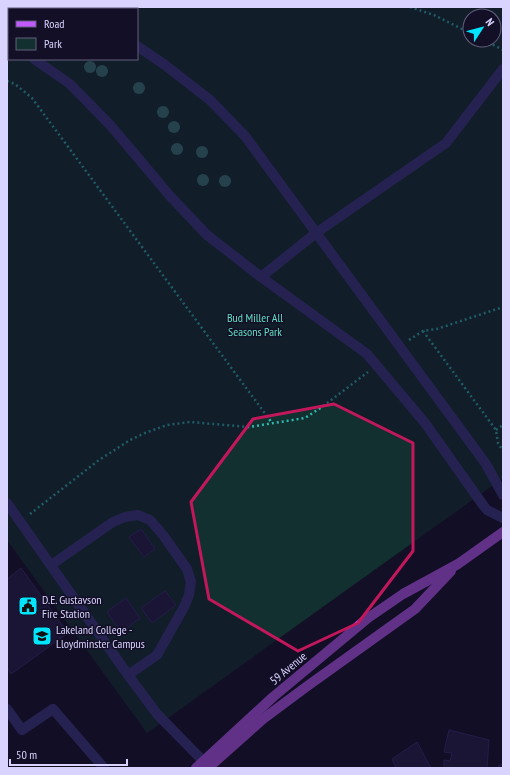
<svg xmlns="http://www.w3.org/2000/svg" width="510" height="775" font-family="'PT Sans Narrow',sans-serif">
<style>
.green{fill:#12302f;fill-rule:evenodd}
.building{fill:#241b47;stroke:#3b2d73}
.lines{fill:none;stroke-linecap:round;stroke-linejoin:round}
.path{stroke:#2fb8b0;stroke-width:2.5;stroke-dasharray:2 3;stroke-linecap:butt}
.minor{stroke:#3d3a85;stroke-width:10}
.major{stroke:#c25bff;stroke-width:10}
.tree{fill:#3d827b}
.marked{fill:none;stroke:#c2185b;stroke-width:3;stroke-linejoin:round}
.labels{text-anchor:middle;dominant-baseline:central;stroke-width:3;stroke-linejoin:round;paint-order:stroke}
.park-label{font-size:12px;fill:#5fe0c0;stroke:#130f26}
.poi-label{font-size:12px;fill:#d9d4ff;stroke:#130f26;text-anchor:start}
.street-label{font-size:12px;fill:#d9d4ff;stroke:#130f26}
</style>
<rect width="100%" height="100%" fill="#130f26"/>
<path class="green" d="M7 7H503V478L147 733 7 540ZM9 9H137V59H9ZM470 16H494V40H470Z"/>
<g class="building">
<polygon points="141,529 155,549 144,557 129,537"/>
<polygon points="21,568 68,633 11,674 7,668 7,579"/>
<polygon points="165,591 176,605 152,623 141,608"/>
<polygon points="126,598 140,618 121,632 107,612"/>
<polygon points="449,730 489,740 487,768 444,768 444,760 450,761 452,753 444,752"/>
<polygon points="417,742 431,768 396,768 392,759"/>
<polygon points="503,763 503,768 496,768"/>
</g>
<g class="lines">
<g class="path">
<polyline points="410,7 434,15 470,33"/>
<polyline points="484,40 503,50"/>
<polyline points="7,81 15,84 32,98 272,423"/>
<polyline points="423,331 496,430 498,443 503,451"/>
<polyline points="409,340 423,331 437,329 503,307"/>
<polyline points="496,430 503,425"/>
<polyline points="30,514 99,460 130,440 145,433 167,425 190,422 249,427 305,418 322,407 368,372"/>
</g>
<g class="minor">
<polyline points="36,7 44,9"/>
<polyline points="7,44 9,45"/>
<polyline points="137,46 165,65 210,100 245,136 486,464 503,495"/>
<polyline points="34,59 70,84 111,126 170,196 207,235 261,277 367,354 425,423 483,505 487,510 503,518"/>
<polyline points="261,277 316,233 446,143 503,69"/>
<polyline points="7,503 128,675 157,714 209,767"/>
<polyline points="51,565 113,522 125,517 138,515 150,520 163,535 187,569 191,582 189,595 184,607 157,655 128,675"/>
<polyline points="7,709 22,730 53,709 104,768"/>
</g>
<g class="major">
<polyline points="196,768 273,697 368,618 403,594 458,564 503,532"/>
<polyline points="208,768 263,719 306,687 415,609 451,571"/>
</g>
</g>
<g class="tree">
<circle cx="90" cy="67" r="6"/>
<circle cx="102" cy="71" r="6"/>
<circle cx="139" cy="88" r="6"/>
<circle cx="163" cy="112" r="6"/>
<circle cx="174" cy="127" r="6"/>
<circle cx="177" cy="149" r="6"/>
<circle cx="202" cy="152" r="6"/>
<circle cx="203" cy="180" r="6"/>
<circle cx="225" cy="181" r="6"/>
</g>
<path d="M0 0H510V775H0ZM334 404 413 443V551L358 623 298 651 209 599 191 502 253 419Z" fill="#130f26" fill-opacity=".55" fill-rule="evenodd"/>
<path class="marked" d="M334 404 413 443V551L358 623 298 651 209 599 191 502 253 419Z"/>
<defs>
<symbol id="civic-square" viewBox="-11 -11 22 22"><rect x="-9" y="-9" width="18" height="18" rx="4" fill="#00e5ff" stroke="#130f26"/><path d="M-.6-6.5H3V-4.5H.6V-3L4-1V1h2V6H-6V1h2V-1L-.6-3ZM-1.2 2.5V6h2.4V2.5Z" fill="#111"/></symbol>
<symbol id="university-square" viewBox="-11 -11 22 22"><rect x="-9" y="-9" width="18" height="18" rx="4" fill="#00e5ff" stroke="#130f26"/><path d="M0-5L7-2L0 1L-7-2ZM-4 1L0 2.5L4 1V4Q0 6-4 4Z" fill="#111"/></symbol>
</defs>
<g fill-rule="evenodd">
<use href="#civic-square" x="17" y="595" width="22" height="22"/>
<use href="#university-square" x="31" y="625" width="22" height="22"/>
</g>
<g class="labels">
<g class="park-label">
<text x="255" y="317">Bud Miller All<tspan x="255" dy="14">Seasons Park</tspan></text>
</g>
<g class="poi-label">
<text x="42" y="599">D.E. Gustavson<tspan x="42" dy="14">Fire Station</tspan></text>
<text x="56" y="629">Lakeland College -<tspan x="56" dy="14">Lloydminster Campus</tspan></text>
</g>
<g class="street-label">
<text transform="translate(288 668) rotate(-40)">59 Avenue</text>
</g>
</g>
<rect width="510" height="775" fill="none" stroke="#d9d4ff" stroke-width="16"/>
<rect x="8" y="8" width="130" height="52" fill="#130f26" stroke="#625e7d"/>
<rect x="16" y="21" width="20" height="6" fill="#c25bff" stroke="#625e7d"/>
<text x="44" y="28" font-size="12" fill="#d9d4ff">Road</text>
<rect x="16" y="38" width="20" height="12" fill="#12302f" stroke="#625e7d"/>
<text x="44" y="48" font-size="12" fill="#d9d4ff">Park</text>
<g transform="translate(482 28) rotate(54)"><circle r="19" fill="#130f26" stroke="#625e7d"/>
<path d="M0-3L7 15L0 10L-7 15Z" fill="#00e5ff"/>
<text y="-6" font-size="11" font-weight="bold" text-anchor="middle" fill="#d9d4ff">N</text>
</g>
<path d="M10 759v6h117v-6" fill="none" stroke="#d9d4ff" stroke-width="2"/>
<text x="16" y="759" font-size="12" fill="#d9d4ff" stroke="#130f26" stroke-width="3" paint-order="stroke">50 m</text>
</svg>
